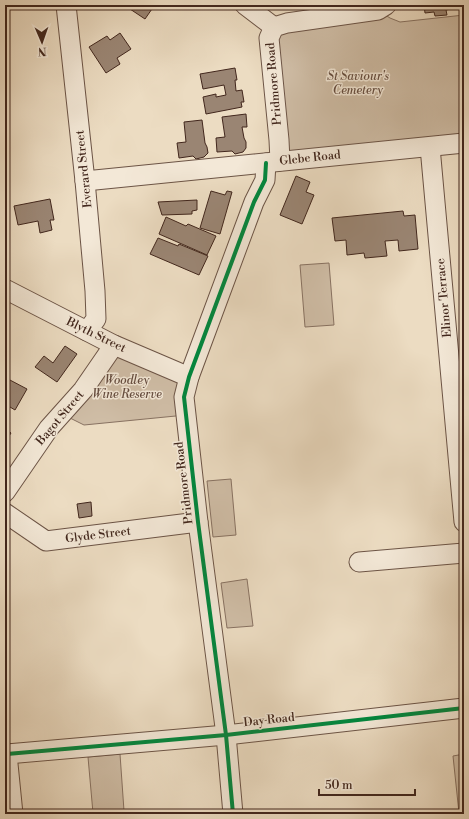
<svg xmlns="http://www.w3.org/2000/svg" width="469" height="819" font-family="'Libre Bodoni',serif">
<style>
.green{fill:#cfbda6;stroke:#887262}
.building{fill:#9a8573;stroke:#42271d}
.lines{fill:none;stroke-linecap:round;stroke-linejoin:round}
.minor-casing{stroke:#6c5446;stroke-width:21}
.minor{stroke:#f3e8d7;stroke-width:19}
.cycleway-casing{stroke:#f3e8d7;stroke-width:6}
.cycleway{stroke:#00873e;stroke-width:4}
.labels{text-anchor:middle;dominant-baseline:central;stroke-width:3;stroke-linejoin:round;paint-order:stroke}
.park-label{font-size:12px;font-style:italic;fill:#654c3f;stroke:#f3e8d7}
.street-label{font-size:12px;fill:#42271d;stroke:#f3e8d7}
</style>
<rect width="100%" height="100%" fill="#ecdcc2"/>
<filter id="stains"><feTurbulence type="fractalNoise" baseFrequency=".005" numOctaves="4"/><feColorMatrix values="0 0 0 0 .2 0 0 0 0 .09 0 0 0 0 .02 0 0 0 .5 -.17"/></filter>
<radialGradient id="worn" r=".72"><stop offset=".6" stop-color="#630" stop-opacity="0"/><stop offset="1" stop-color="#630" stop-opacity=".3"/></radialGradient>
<g class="green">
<polygon points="378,10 390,18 400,22 464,15 464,143 280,161 274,27"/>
<polygon points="329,263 334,325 305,327 300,265"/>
<polygon points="114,345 189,377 186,415 84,425 62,414"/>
<polygon points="231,479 236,535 213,537 207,481"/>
<polygon points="247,579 253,626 227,628 221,583"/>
<polygon points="120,754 124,811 93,813 88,757"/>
<polygon points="464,754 464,813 459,813 453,756"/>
</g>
<g class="building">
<polygon points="124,5 153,5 154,6 145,19"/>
<polygon points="424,5 456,5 456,8 446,10 447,15 435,16 434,12 425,13"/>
<polygon points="120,33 131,49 117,58 120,64 106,73 89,47 107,36 110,40"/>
<polygon points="235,68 237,80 235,80 236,91 242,90 244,102 241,102 242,107 206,114 203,97 216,94 216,97 226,95 224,85 203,89 200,74"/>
<polygon points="246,114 247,127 242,127 244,138 246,142 246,148 243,152 235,154 232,151 217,152 216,138 225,137 222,117"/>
<polygon points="202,120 205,143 207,147 208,153 204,157 196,159 193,156 179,158 177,143 186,142 184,122"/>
<polygon points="296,176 310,182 306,192 314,195 302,224 280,215"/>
<polygon points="211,191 225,195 227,191 232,192 220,234 200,228"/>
<polygon points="50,199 54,220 50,220 52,230 40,233 38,221 18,225 14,206"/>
<polygon points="197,200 197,210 192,211 192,214 162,215 158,202"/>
<polygon points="403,211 404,216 415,215 418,249 399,251 398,240 385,241 387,256 365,258 364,253 347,255 346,240 335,241 332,218"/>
<polygon points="166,217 186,226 188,224 216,236 207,255 159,234"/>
<polygon points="158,238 178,246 179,244 208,256 199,275 150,254"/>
<polygon points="65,346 77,354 57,382 35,367 44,356 53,363"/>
<polygon points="8,379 27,389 15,410 5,404 5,384"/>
<polygon points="5,428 11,433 5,442"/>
<polygon points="91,502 92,516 79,518 77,504"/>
</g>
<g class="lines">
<defs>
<g id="minor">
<polyline points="66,5 85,181 95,291 96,319 87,331"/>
<polyline points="245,5 274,27"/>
<polyline points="430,147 464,522"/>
<polyline points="280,161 279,140 269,38 274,27 287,23 378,10 386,5"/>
<polyline points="85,181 464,143"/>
<polyline points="5,289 114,345 189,377"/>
<polyline points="5,492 49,428 83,390 114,345"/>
<polyline points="5,513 46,541 198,522"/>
<polyline points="359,562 464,553"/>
<polyline points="5,752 7,754 226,735 464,708"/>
<polyline points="7,754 13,814"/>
<polyline points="233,814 226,735 198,522 184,397 189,377 254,202 265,180 266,163"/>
</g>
</defs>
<use href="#minor" class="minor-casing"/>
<use href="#minor" class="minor"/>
<defs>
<g id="cycleway">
<polyline points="5,752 7,754 226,735 464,708"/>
<polyline points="233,814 226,735 198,522 184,397 189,377 254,202 265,180 266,163"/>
</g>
</defs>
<use href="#cycleway" class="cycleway-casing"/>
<use href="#cycleway" class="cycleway"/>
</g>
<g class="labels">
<g class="park-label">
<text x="358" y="76">St Saviour's<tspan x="358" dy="14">Cemetery</tspan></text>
<text x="127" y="380">Woodley<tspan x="127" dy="14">Wine Reserve</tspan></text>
</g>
<g class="street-label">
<text transform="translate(274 84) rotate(-95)">Pridmore Road</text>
<text transform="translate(310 158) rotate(-6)">Glebe Road</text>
<text transform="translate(84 169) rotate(-96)">Everard Street</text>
<text transform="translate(444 298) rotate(-95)">Elinor Terrace</text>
<text transform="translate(96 335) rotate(26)">Blyth Street</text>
<text transform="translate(60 418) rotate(-50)">Bagot Street</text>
<text transform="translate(184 483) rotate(-97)">Pridmore Road</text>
<text transform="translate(98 535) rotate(-7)">Glyde Street</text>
<text transform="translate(269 720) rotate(-6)">Day Road</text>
</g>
</g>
<rect width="469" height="819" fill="none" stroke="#ecdcc2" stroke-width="20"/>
<rect x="6" y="6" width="457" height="807" fill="none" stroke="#42271d" stroke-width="2"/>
<rect x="10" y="10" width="449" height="799" fill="none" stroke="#42271d"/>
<g transform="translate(42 42) rotate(178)" stroke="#f3e8d7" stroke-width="3" paint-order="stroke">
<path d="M0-3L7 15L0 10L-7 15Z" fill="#42271d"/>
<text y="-6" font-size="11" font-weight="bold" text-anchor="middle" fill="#42271d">N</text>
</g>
<path d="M319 789v6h96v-6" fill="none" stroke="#42271d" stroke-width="2"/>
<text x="325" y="789" font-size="12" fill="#42271d" stroke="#f3e8d7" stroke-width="3" paint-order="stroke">50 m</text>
<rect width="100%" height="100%" filter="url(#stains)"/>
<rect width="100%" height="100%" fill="url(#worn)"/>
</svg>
